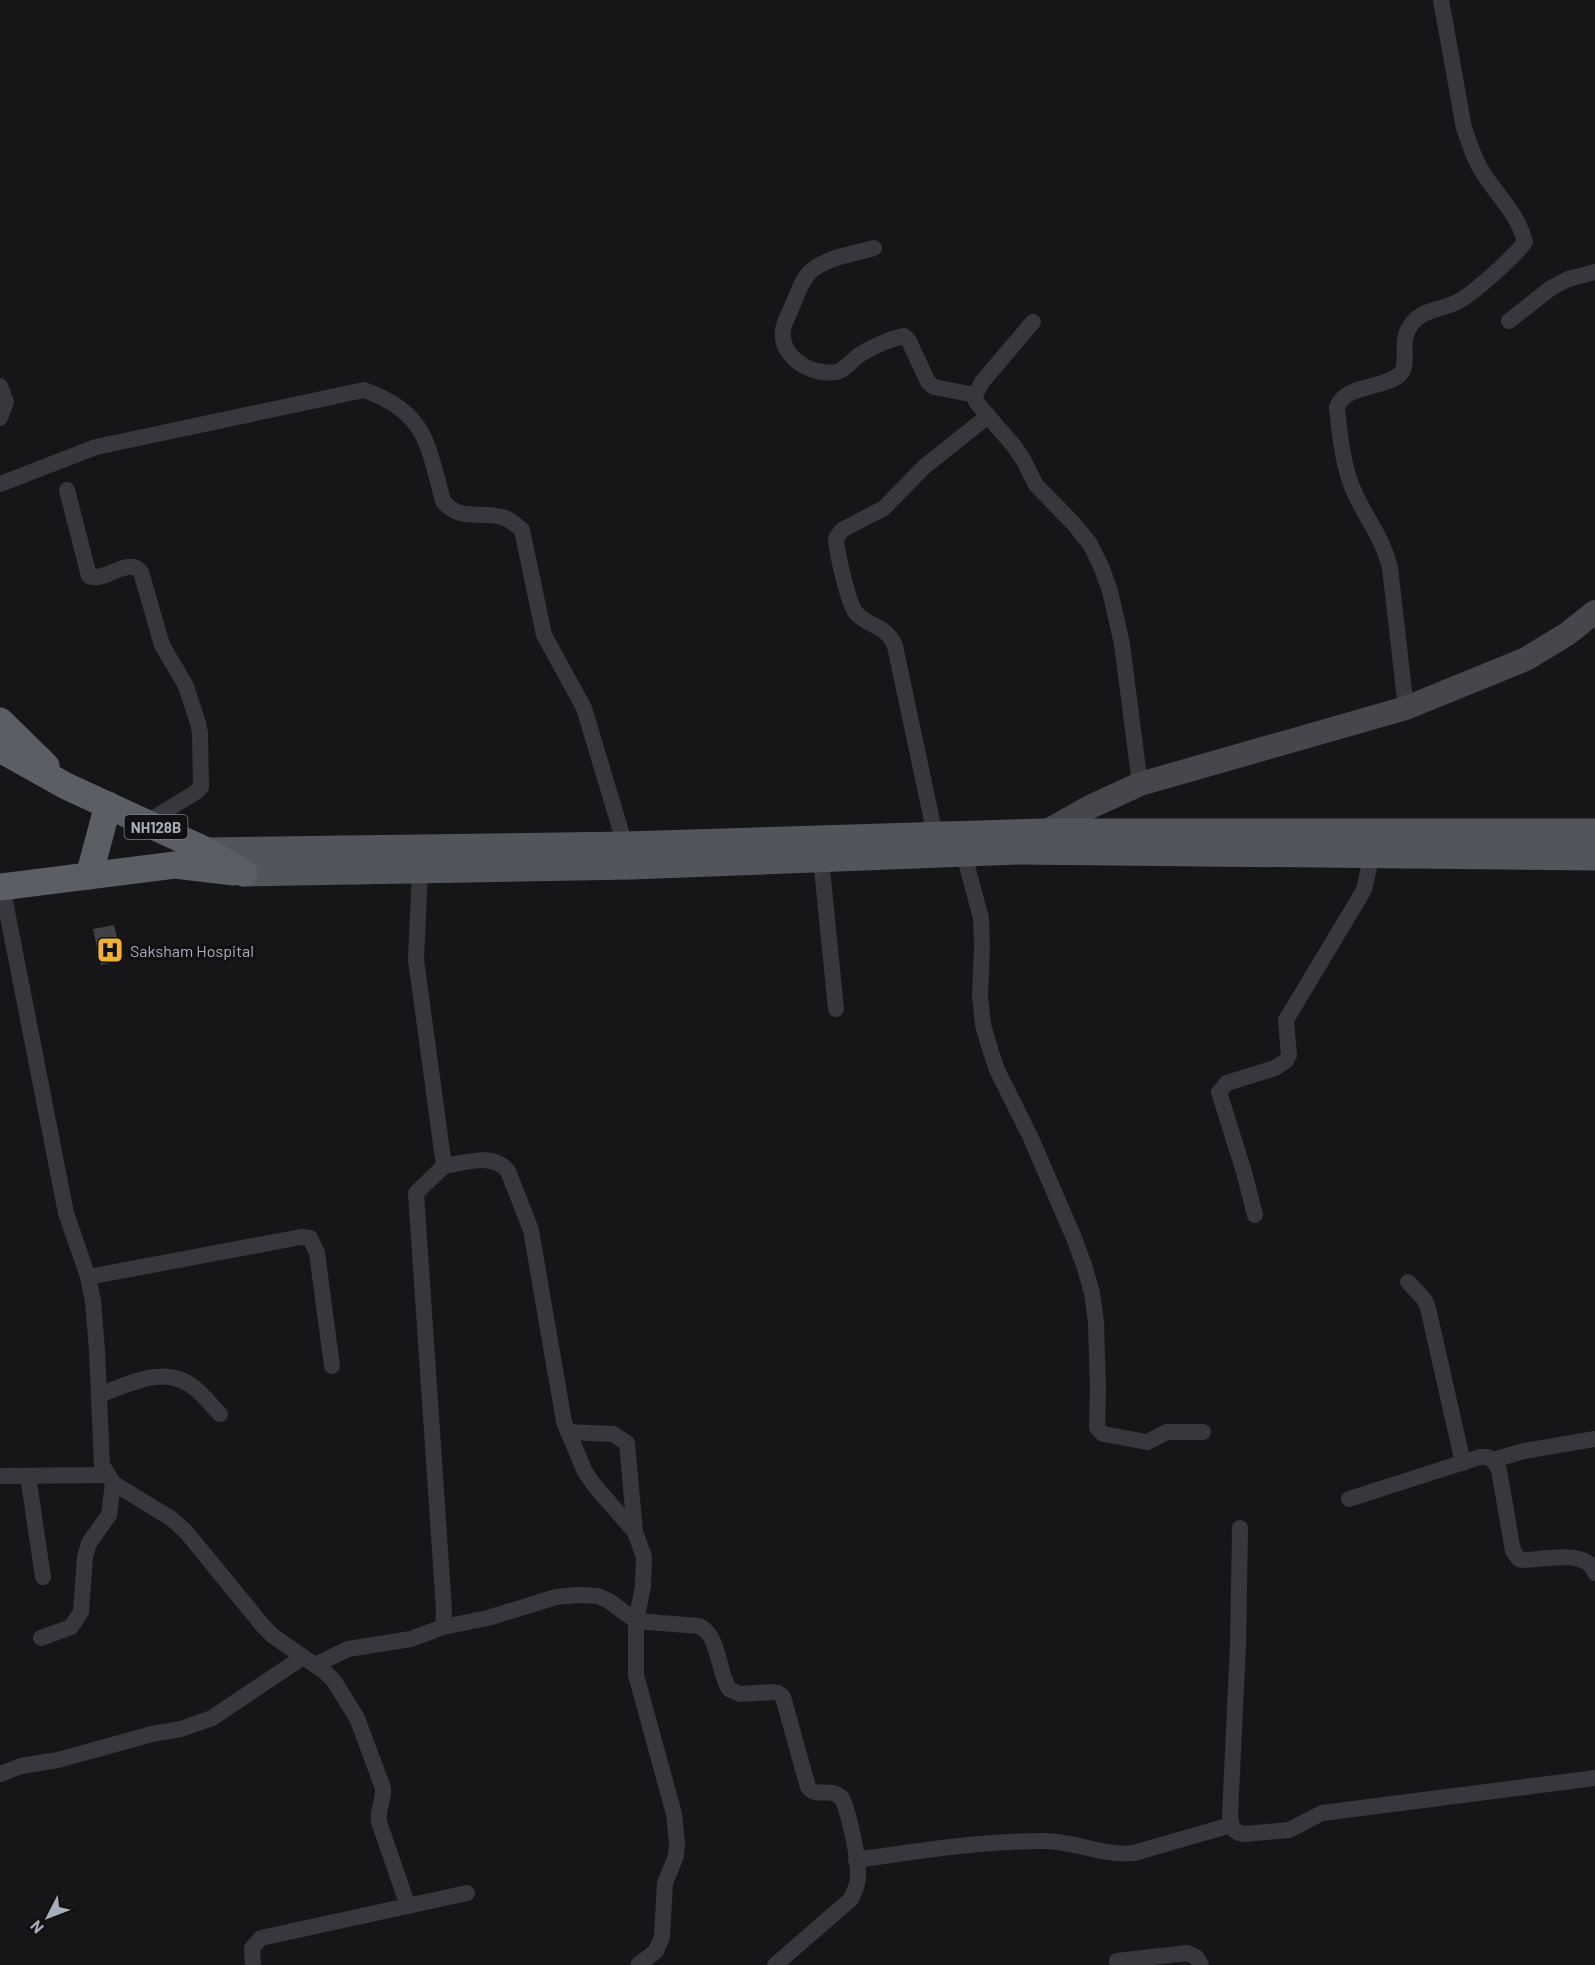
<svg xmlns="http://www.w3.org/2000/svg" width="1595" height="1965" font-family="Barlow,sans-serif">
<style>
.building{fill:#404145}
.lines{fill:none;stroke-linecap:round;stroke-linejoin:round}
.minor{stroke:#37383d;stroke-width:16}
.secondary{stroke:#45474d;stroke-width:24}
.primary{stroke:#53555c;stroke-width:27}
.trunk{stroke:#5b5e65;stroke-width:27}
.labels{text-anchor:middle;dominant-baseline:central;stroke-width:6;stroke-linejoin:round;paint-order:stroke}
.shield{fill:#111113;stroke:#7b7e86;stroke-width:1.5}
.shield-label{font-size:15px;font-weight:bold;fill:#a8adb8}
.poi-label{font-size:16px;fill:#a8adb8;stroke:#111113;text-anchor:start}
</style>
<rect width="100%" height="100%" fill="#161618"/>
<polygon class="building" points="114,925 122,960 101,965 93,929"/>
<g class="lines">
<g class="minor">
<path d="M874 248C854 254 826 257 810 272 801 281 798 293 793 304 790 312 784 322 783 330 780 353 802 369 822 372 843 375 844 367 858 356 867 349 892 338 904 336L909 341 928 382 934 387 975 395"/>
<polyline points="1509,321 1551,288 1568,279 1595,272"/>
<polyline points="1033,322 982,382 975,395 976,402 1014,446 1024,461 1036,485 1074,524 1090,544 1101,566 1110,591 1122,644 1140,784"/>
<polyline points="0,386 6,402 0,418"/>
<path d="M0 484 96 447 364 390C387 398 410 411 422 434 431 449 438 483 443 501 460 522 479 511 502 517 510 519 516 525 522 530L544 635 584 708 625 845"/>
<path d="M67 490 89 576C105 583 128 556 141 572L162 645 186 686 198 723 200 733 201 787 196 792 147 822"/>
<path d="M1406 708 1390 568C1382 535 1365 518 1353 489 1344 469 1339 430 1337 407 1346 383 1384 390 1400 374 1412 363 1395 340 1415 320 1426 309 1444 309 1457 302 1472 295 1515 256 1525 242 1518 213 1495 194 1480 168 1473 156 1469 142 1464 128L1441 0"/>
<path d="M935 835 895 646C886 624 870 628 856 613 848 603 837 553 836 539L842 530 884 508 924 467 988 416"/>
<polyline points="964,855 981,918 982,945 980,996 983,1025 991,1052 997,1070 1030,1136 1074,1238 1084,1265 1092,1293 1096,1322 1098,1389 1097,1428 1103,1434 1147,1442 1167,1432 1203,1432"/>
<polyline points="821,859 836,1009"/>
<polyline points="420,870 416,960 444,1166 416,1193 444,1610 443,1627"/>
<path d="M2 886 66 1213 88 1277 93 1301 97 1351 102 1465 113 1483 172 1519 187 1533 263 1626 273 1636 325 1672 334 1681 357 1718 383 1788C384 1800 377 1810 379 1822L408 1906"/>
<path d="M444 1166C466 1163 493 1152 508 1171L531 1230 564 1422 585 1472 594 1485 635 1532 644 1557 643 1586 636 1621V1675L674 1814 677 1843 676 1856 665 1883 662 1937 656 1951 638 1965"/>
<polyline points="1255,1215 1244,1172 1219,1092 1227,1083 1275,1068 1286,1061 1289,1055 1286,1020 1364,890 1372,854 1371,845"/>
<polyline points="88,1277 301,1237 310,1238 317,1253 332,1366"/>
<polyline points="1408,1282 1424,1299 1428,1308 1463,1463"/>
<path d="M99 1395C131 1383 167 1363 197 1390 205 1397 212 1406 220 1414"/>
<polyline points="568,1432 613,1434 627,1443 635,1532"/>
<polyline points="1493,1460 1524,1451 1595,1439"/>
<polyline points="0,1476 107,1475"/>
<polyline points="28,1476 43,1577"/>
<path d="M1349 1499 1480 1457C1491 1456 1494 1460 1499 1470L1513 1551 1519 1559 1525 1560C1545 1559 1588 1549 1595 1573"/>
<path d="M1240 1528 1238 1645 1230 1815C1231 1826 1233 1833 1244 1834L1289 1830 1322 1813 1595 1778"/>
<polyline points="41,1638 71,1627 81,1612 85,1557 89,1543 109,1515 113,1483"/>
<path d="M315 1665 348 1649 411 1639 443 1627 488 1618 556 1597 578 1595 598 1596 609 1601 636 1621 699 1626C719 1634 718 1672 729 1689L740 1694 773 1692 778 1693 783 1697 808 1787C817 1799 828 1786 842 1798 849 1814 859 1858 858 1877 858 1885 854 1892 851 1899L775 1965"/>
<polyline points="0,1774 21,1766 58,1760 152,1734 181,1729 212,1718 303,1657"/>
<path d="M856 1860C919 1851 981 1841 1044 1841 1076 1841 1101 1856 1134 1853L1231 1825"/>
<polyline points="1117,1961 1187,1953 1196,1957 1201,1965"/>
<polyline points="253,1965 252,1948 261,1938 467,1893"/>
</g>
<polyline class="secondary" points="1042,834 1090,807 1140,784 1406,708 1526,659 1567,634 1595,612"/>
<g class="primary">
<polyline points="198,855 207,851 625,845 1044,832 1595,832"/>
<polyline points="244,873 632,866 1018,851 1595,857"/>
</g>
<g class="trunk">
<polyline points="0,721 46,766"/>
<polyline points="0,749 66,786 207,851 244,873"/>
<polyline points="89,876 108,805"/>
<polyline points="0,887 175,865 234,872"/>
</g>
</g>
<defs>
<symbol id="hospital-square" viewBox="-11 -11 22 22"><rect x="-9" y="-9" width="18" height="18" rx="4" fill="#f2b134" stroke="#111113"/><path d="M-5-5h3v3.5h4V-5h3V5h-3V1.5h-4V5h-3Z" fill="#111"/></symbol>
</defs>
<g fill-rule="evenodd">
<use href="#hospital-square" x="95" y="935" width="30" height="30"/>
</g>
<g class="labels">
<rect class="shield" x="124.5" y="815" width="63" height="24" rx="4.5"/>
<g class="shield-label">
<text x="156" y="827">NH128B</text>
</g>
<g class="poi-label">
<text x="130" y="950">Saksham Hospital</text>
</g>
</g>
<g transform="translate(48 1917) rotate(228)" stroke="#111113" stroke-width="4.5" paint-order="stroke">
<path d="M0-4.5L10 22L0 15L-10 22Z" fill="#a8adb8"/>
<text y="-9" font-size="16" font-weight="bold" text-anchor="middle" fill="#a8adb8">N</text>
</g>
</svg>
